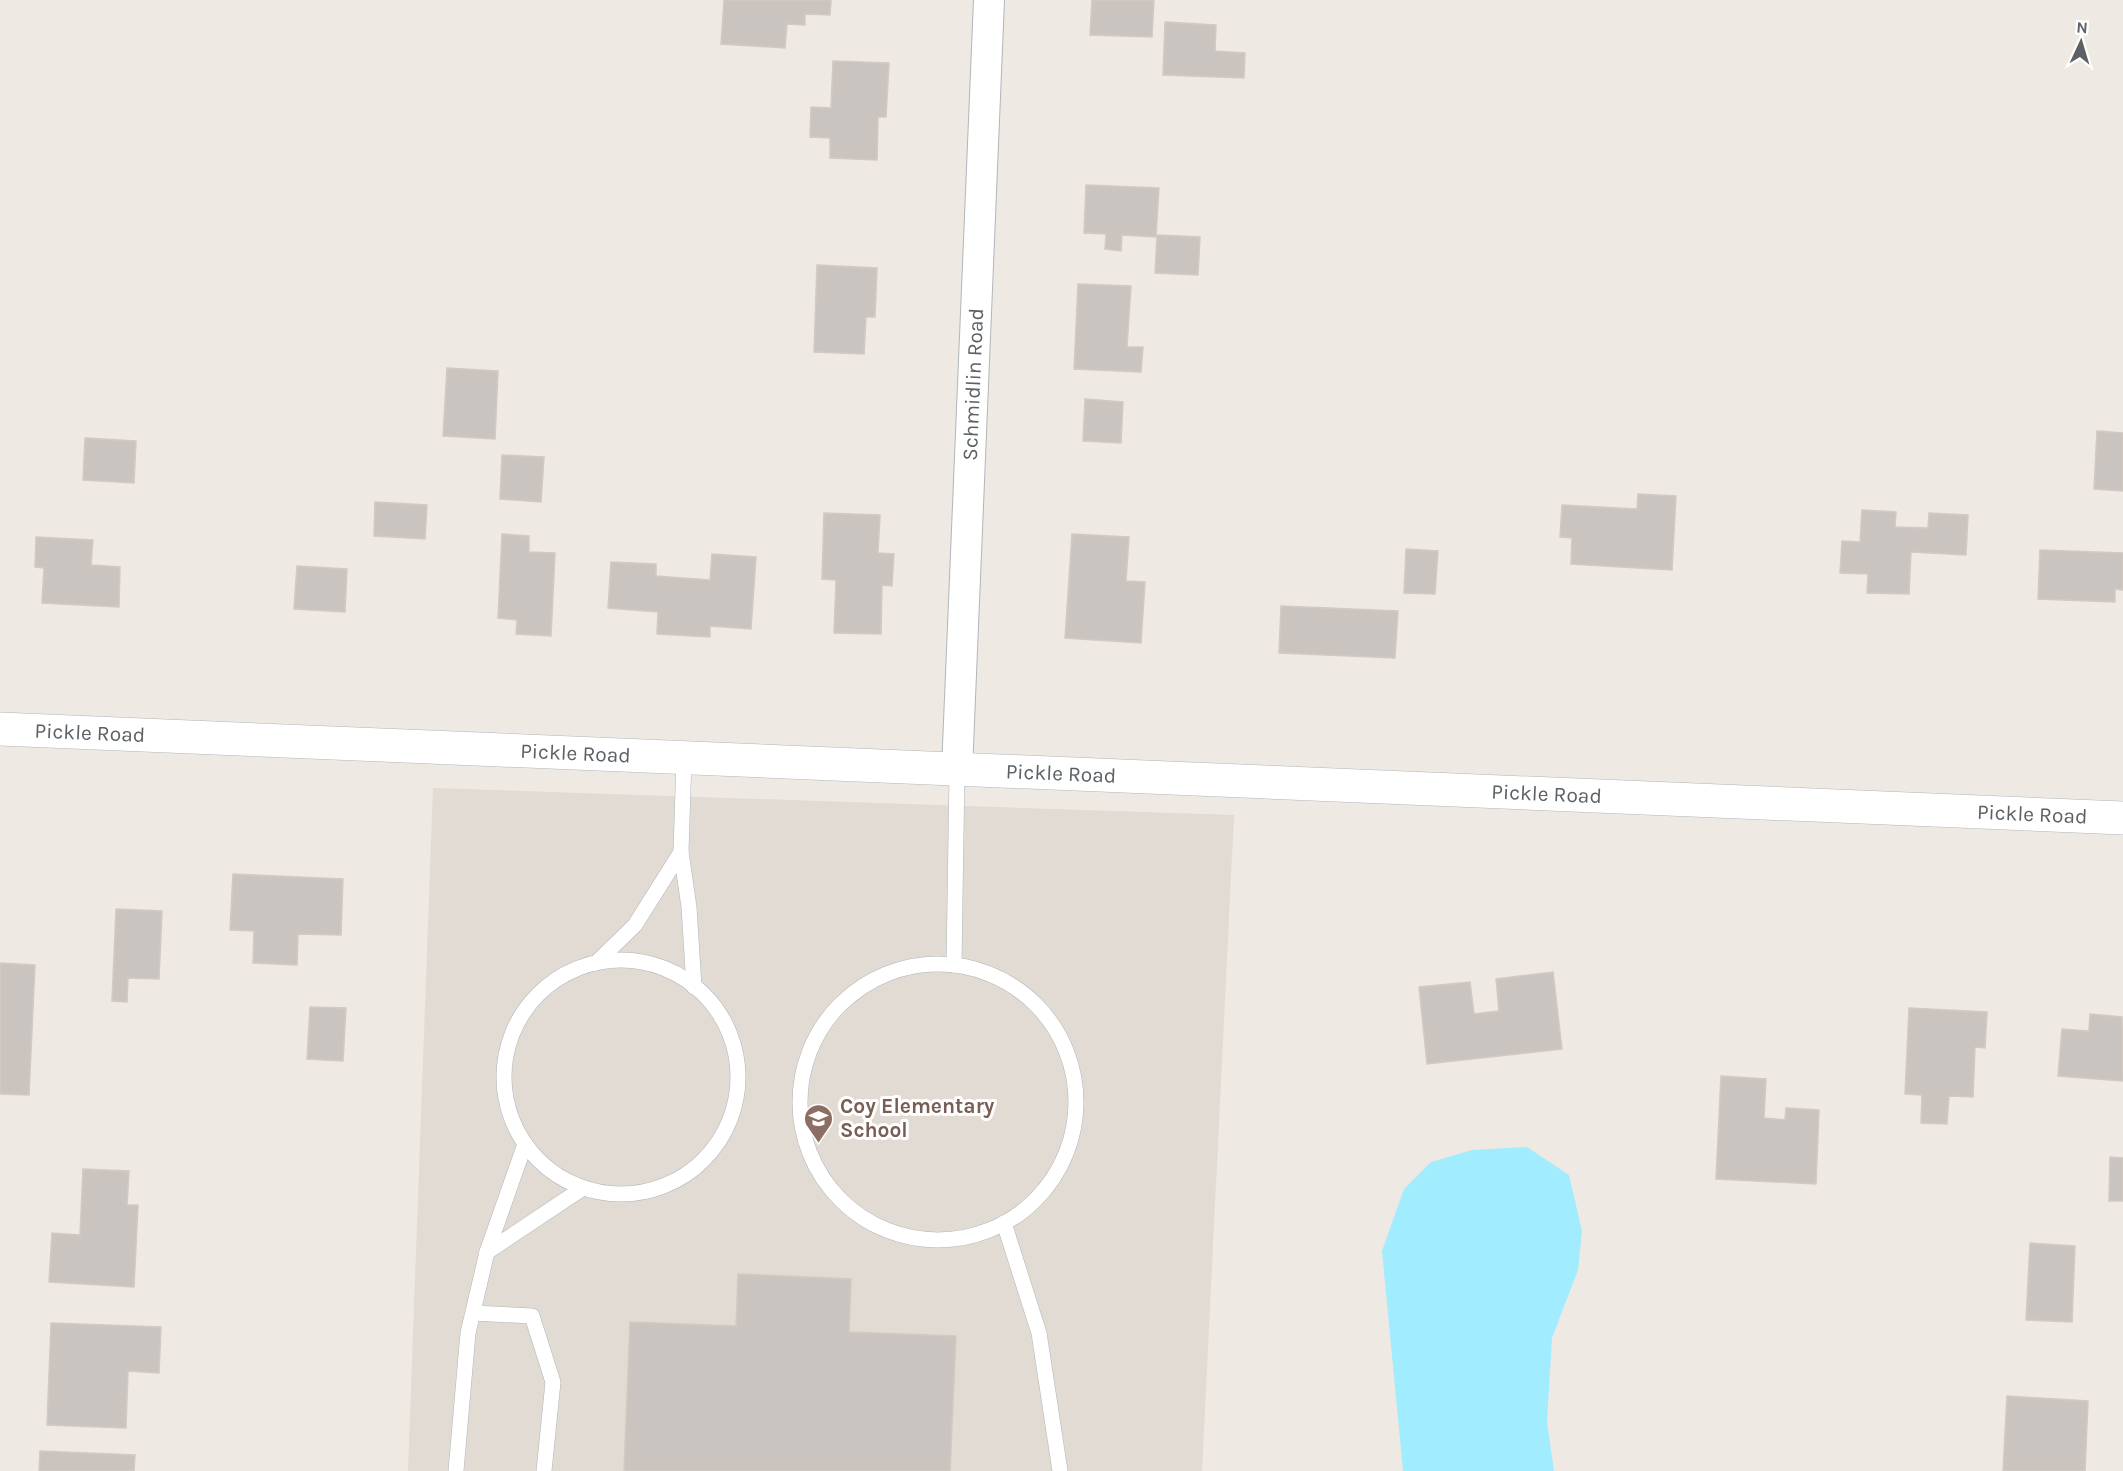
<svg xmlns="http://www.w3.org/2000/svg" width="2123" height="1471" font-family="Karla,sans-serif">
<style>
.education{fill:#e1dbd3}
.water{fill:#a2ecff}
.building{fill:#cac4c0;stroke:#d4c9c0;stroke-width:1.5}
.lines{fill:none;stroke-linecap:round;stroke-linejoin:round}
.service-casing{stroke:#b0b6b9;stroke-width:16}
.minor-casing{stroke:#b0b6b9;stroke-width:32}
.tertiary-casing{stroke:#b0b6b9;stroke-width:34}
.service{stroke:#fff;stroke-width:15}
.minor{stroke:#fff;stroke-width:30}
.tertiary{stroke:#fff;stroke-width:33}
.labels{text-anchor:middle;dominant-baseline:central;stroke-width:6;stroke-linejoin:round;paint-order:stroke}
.street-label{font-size:21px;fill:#5b6165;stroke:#fff}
.education-label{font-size:21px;font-weight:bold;fill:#785e54;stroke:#fff;text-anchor:start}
</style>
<rect width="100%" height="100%" fill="#efe9e3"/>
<polygon class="education" points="433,788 1234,815 1202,1471 408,1471"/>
<polygon class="water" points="1527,1147 1569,1175 1582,1231 1578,1270 1552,1338 1547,1422 1554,1471 1403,1471 1382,1251 1404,1189 1431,1162 1472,1150"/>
<g class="building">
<polygon points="724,0 831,0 830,15 805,14 805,25 787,24 785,48 721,44"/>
<polygon points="1092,0 1154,0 1152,37 1090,35"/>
<polygon points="1165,22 1216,25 1215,51 1245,53 1244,78 1163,75"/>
<polygon points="833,61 889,63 886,117 878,117 877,160 830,158 830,138 810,137 811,107 831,108"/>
<polygon points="1086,185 1159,188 1156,237 1122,235 1121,251 1105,249 1106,234 1084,233"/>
<polygon points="1157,235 1200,237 1198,275 1155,273"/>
<polygon points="817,265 877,268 875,317 866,317 864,354 814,352"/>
<polygon points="1078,284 1131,286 1127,347 1143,347 1141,372 1074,369"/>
<polygon points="447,368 498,371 495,439 443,436"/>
<polygon points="1085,399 1123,402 1121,443 1083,441"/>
<polygon points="2097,431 2123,433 2123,491 2094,489"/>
<polygon points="85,438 136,441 134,483 83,480"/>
<polygon points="502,455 544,457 541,502 500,499"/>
<polygon points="1638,494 1676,496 1672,570 1571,564 1572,538 1560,537 1562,505 1637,509"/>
<polygon points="375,502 427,505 425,539 374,536"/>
<polygon points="1862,510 1896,512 1895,527 1928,528 1929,513 1968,515 1966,555 1911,552 1909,594 1867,593 1868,574 1840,573 1842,541 1860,542"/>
<polygon points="824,513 880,515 878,553 894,554 892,586 882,585 881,634 834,633 836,580 822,579"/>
<polygon points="502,534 529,536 529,552 555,553 551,636 516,634 517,620 498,618"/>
<polygon points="1072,534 1129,537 1126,581 1145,582 1141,643 1065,638"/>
<polygon points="36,537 93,540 91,565 120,567 119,607 42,603 44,568 35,567"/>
<polygon points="1406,549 1438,551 1435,594 1404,593"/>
<polygon points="2040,550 2123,553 2123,590 2115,589 2115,602 2038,599"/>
<polygon points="712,554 756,557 751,629 710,626 710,637 657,634 658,612 608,608 611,562 656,564 656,576 710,580"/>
<polygon points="297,566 347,569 345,612 294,609"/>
<polygon points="1281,606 1398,611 1395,658 1279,653"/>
<polygon points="233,874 343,879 341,935 298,934 297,965 253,963 254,931 230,930"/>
<polygon points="116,909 162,911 159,979 128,978 127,1002 112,1001"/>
<polygon points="0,963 35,965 29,1095 0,1094"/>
<polygon points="1553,972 1562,1049 1427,1064 1419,987 1470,982 1474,1014 1499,1011 1496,979"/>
<polygon points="310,1007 346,1008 343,1061 307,1059"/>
<polygon points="1909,1008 1987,1012 1985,1048 1975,1047 1973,1097 1949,1096 1947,1124 1921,1123 1922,1095 1905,1094"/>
<polygon points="2090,1014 2122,1017 2123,1081 2058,1076 2062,1029 2089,1031"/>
<polygon points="1721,1076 1766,1079 1764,1118 1785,1120 1786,1108 1819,1110 1816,1184 1716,1179"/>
<polygon points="2110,1157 2123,1158 2123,1201 2109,1201"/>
<polygon points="83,1169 129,1171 127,1205 138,1205 134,1287 49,1282 52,1233 80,1235"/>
<polygon points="2030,1243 2075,1246 2072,1322 2026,1320"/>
<polygon points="738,1274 851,1279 849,1332 956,1336 950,1471 624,1471 630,1322 736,1326"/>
<polygon points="51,1323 161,1327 159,1373 128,1371 126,1428 47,1425"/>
<polygon points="2007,1396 2088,1401 2085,1471 2003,1471"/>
<polygon points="40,1451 135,1455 134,1471 39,1471"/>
</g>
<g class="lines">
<defs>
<g id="service">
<polyline points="684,758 681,852 689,907 694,987"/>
<circle cx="621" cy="1077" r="117"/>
<polyline points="596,963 635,925 681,852"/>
<circle cx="938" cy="1102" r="138"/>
<polyline points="954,965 957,770"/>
<polyline points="1004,1223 1039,1333 1060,1471"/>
<polyline points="487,1252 583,1188"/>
<polyline points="473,1313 532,1316 553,1382 544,1471"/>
<polyline points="456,1471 468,1333 487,1252 525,1144"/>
</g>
<g id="minor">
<path id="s1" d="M957 770 989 0"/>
</g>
<g id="tertiary">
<path id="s2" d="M0 729 2123 818"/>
</g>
</defs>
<use href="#service" class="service-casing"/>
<use href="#minor" class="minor-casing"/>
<use href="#tertiary" class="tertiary-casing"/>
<use href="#service" class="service"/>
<use href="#minor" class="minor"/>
<use href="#tertiary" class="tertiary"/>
</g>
<defs>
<symbol id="school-pin" viewBox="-11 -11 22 30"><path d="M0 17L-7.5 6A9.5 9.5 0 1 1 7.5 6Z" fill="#8d6e63" stroke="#fff"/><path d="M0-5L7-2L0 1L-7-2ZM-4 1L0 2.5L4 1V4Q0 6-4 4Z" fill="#fff"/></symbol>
</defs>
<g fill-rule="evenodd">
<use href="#school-pin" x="802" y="1102" width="33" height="45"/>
</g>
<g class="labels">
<g class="street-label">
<text stroke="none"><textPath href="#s1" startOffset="386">Schmidlin Road</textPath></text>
<text stroke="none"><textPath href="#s2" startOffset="90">Pickle Road</textPath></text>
<text stroke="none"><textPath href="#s2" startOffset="576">Pickle Road</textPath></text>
<text stroke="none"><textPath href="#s2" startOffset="1062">Pickle Road</textPath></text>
<text stroke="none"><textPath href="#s2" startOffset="1548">Pickle Road</textPath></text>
<text stroke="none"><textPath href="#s2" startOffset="2034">Pickle Road</textPath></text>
</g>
<g class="education-label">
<text x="840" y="1106">Coy Elementary<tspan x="840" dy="24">School</tspan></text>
</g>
</g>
<g transform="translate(2081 42) rotate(4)" stroke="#ffffff" stroke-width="4.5" paint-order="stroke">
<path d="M0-4.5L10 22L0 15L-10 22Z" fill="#5b6165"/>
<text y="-9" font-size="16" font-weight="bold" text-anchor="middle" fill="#5b6165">N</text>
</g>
</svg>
